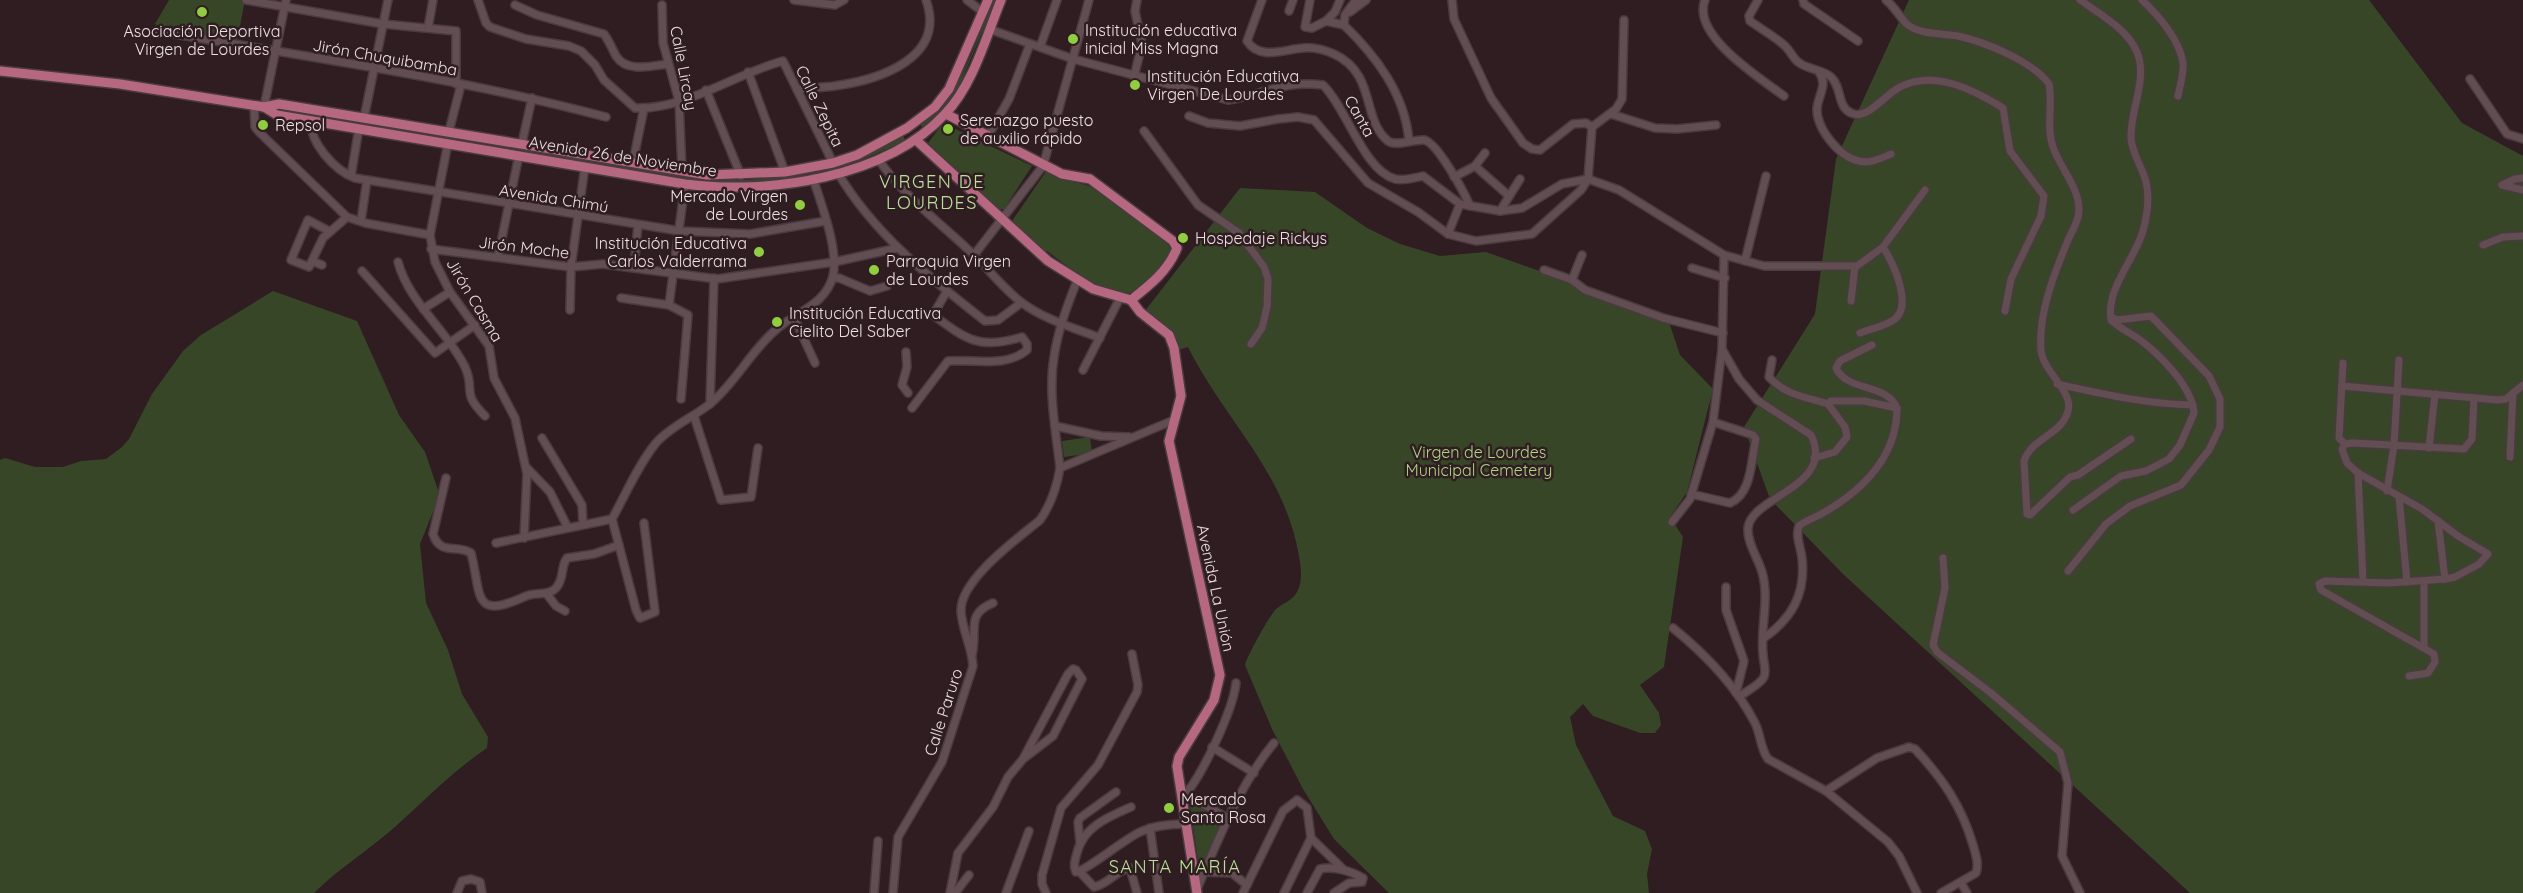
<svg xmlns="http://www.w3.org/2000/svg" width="2523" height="893" font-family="Quicksand,sans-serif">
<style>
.green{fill:#384628}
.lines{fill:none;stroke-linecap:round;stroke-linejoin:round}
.minor-casing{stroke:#4a3b40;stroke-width:10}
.major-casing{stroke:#4a3b40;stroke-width:12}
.minor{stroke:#624d52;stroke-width:7}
.major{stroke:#b76881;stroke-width:9}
.poi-dot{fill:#90cd40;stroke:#2f1d22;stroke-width:2}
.labels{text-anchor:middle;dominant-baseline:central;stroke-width:5;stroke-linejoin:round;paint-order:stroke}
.poi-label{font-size:16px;fill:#ede0e3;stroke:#2f1d22;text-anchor:start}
.street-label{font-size:16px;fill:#ede0e3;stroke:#2f1d22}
.park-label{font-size:16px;fill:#aed585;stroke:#2f1d22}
.neighbourhood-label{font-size:18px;letter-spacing:1.5px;fill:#bde19b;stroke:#2f1d22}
</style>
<rect width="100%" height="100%" fill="#2f1d22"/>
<g class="green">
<polygon points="169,0 245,0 237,41 163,29 155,24"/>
<path d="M993 0H996L960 84 945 107 923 128 920 124C962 96 974 45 993 0Z"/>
<polygon points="1909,0 2369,0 2462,123 2523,156 2523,893 2190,893 1843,574 1770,499 1744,427 1815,314 1836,159"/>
<polygon points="943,123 1032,166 1004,209 999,209 928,143"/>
<path d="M902 134 906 141 847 166 776 181 732 184 679 179 497 146V144L700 179C748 182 799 178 844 165 865 159 884 144 902 134Z"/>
<path d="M1047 170C1063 182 1084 182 1101 191L1170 246 1171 250C1162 264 1147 289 1129 293 1105 298 1065 264 1047 251L1045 252 1012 221Z"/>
<path d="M1240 188 1315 192 1367 228 1400 244 1440 256 1486 252 1667 316 1680 355 1713 389 1687 492 1670 517 1683 537 1664 667 1640 685 1659 713 1661 725 1655 733H1640L1593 716 1583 704 1570 717 1576 745 1613 816 1645 831 1652 849 1647 874 1649 893H1389L1334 839 1303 789 1272 729 1245 665C1247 656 1270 615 1276 609 1283 603 1292 601 1297 592 1303 581 1301 568 1299 556 1284 470 1225 421 1188 347L1178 350 1173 331 1145 311Z"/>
<path d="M273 291 357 321 399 415 425 452 438 490 437 502 420 544 426 603 448 650 462 694 488 737 487 748C453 771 426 799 396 826 369 850 339 868 314 893H0V460L5 458 35 467H63L81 461 106 459 122 447 129 439 152 394 183 351 201 335Z"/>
<polygon points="1090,437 1092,453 1064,457 1062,441"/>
<polygon points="1189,800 1226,821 1200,873"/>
</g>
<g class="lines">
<defs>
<g id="minor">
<polyline points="246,0 383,24 456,31 456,84"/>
<path d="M478 0 486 23 490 27 526 39 569 46 581 51 595 65 604 80 635 108C686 110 734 74 783 61L833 163"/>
<polyline points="794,0 835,5 844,0"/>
<polyline points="967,0 983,12"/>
<path d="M1262 0 1247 41C1260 61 1285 49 1303 48 1313 47 1325 50 1334 54 1377 74 1361 119 1388 141 1396 147 1414 139 1424 140 1437 142 1464 192 1470 206"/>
<polyline points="1310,0 1305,27 1312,28 1326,21"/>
<polyline points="1340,0 1335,12 1326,21 1344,25"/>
<path d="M1356 0 1345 15 1344 25C1376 56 1405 94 1409 141"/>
<path d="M1705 0C1691 35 1760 78 1784 96"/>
<path d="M1758 0 1749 16 1750 21C1761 29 1774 36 1784 45 1790 50 1792 57 1798 62 1808 70 1822 69 1831 77 1843 88 1836 109 1854 114 1869 118 1887 93 1900 87 1934 69 1974 90 2003 108L2010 151 2044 196 2041 216 2011 279 2005 311"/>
<polyline points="1803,0 1804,4 1858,41"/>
<path d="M1886 0C1895 7 1900 18 1908 25 1921 35 1943 33 1958 36 1985 42 2032 61 2049 84 2053 104 2046 128 2053 147 2060 168 2079 187 2079 210 2079 221 2072 231 2068 240 2054 274 2038 314 2041 351 2044 373 2074 392 2068 411 2062 435 2031 438 2024 461L2027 514 2030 515 2070 477 2078 475 2131 439"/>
<path d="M2142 0C2158 15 2180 40 2183 63 2184 74 2180 85 2178 96"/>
<path d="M515 5 537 15 604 34C609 41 612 48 616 56 627 73 651 66 668 64"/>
<polyline points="662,5 663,43 679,101 682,171"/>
<polyline points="1289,11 1293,0"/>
<polyline points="1350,12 1366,0"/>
<polyline points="428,28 433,0"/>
<path d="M989 29 1073 59 1228 100C1264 95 1282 80 1323 85 1346 107 1364 171 1395 179 1403 181 1415 178 1423 176L1460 204 1500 211 1522 208 1562 184 1588 179 1619 190 1724 255 1764 266H1857L1883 247 1925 190"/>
<path d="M157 31C307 57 459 78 606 117"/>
<polyline points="1040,47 1057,0"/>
<polyline points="748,72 785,172"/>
<path d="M1819 72C1828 85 1819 93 1817 108 1816 128 1839 157 1859 161 1870 164 1881 158 1891 154"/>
<polyline points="1134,77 1142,44 1135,11 1137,0"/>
<polyline points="2470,79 2507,134 2523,139"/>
<polyline points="706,90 741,176"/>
<path d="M797 90C809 87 821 88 834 86 879 80 947 58 926 0"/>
<polyline points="254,105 255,127 260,133 347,217 365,223 430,235"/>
<polyline points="264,107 286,0"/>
<polyline points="1611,114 1655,128 1677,129 1716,125"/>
<polyline points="1189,116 1208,123 1240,126 1278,119 1298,117 1314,120 1368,183 1418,212 1448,234 1476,241 1532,234 1581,190 1588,179 1592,127 1586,123 1573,124 1540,150 1532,149 1523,143 1491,98 1454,19 1452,0"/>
<polyline points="364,118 388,0"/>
<path d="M311 120C309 142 334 170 355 178L680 231 750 234 826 221"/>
<polyline points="1592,127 1616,109 1622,99 1624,20"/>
<polyline points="449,131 461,85"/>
<polyline points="1144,131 1198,205 1239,233 1264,267 1268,279 1267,307 1262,328 1251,344"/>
<polyline points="988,136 1009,99 1030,44"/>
<polyline points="448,143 430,235 435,262 450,292 489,346 494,378 515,418 527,474 524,538"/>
<polyline points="522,143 532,98"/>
<path d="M878 159C905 198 942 224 975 256 990 271 1004 289 1021 302 1043 319 1074 328 1100 338"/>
<polyline points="633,162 644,108"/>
<polyline points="1475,166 1509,196"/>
<path d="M838 173C874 234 930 278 985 321L998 320 1021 303"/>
<polyline points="351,176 359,128"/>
<polyline points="1454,177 1475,166 1485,153"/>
<polyline points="2523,178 2515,179 2502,185 2523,190"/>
<polyline points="1500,211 1520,179"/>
<polyline points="361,221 367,180"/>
<polyline points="329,231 308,220 291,260 309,267 323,238 347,217"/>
<polyline points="1448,234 1460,204"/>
<polyline points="2483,245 2503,237 2523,236"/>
<polyline points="431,249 571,267 603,264 717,279 834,262 898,248"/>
<polyline points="974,255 1043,166 1089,0"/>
<path d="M1724 255 1722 349 1739 379 1757 400 1811 435C1836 487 1751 496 1748 528 1747 543 1758 558 1762 572 1770 599 1760 627 1763 654 1763 661 1767 670 1764 677 1760 685 1746 691 1739 697"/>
<polyline points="498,257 519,155"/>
<polyline points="312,261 322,265"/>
<polyline points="1745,261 1766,176"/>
<path d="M398 262C409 303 447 330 465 367 476 391 460 391 485 416"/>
<polyline points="634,267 638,225"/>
<polyline points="1692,268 1725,278"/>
<polyline points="1544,270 1572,280 1585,290 1663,318 1723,333"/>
<polyline points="362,271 435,353 475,325"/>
<polyline points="833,278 839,278 870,291 887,286"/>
<polyline points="1572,280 1582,255"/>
<polyline points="621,298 669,305 688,315 681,399"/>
<polyline points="1851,301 1855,266"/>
<polyline points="669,305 685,184"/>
<polyline points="423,309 450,292"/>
<polyline points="570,310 571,267 585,166"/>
<polyline points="794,317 815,363"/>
<path d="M1860 333C1870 329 1882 327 1892 321 1915 308 1893 263 1883 247"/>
<path d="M1872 345 1840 361 1836 368C1847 392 1887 383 1897 408"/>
<polyline points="906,352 907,367 902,385 908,393"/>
<path d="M1772 360 1769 377C1785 395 1806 397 1828 404"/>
<polyline points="2343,363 2339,438 2345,444"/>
<polyline points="1083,370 1120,298"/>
<path d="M2057 384C2103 394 2146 404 2193 405"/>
<polyline points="2342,386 2498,400 2506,399 2523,385"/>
<polyline points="710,404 714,278"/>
<path d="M912 408 948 361C973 359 1006 368 1027 350V344L1022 337C980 350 967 340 933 315L947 291"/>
<polyline points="694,416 721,500 751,497 758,448"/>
<polyline points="1055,426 1101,436 1129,437"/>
<polyline points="542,438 582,505 583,524"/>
<polyline points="2429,448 2435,394"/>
<polyline points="2510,457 2513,393"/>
<polyline points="526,467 550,492 568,528"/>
<polyline points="1060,468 1174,420"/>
<polyline points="2358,473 2363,581"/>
<path d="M446 478 433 534C440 556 457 544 471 553 482 596 472 621 526 596 536 592 549 596 556 588 565 578 560 567 567 558L594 554 619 545"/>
<polyline points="2387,491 2394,445 2399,360"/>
<path d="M1691 494 1730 503C1752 494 1751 460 1756 439L1753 435 1713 422"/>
<polyline points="2399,497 2407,582"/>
<path d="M2073 510 2121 476 2146 471 2169 459 2180 445 2194 413C2192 386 2159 354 2139 339 2129 332 2119 328 2111 320 2106 288 2134 261 2143 231 2147 216 2150 198 2146 182 2142 166 2132 154 2131 138 2130 110 2148 79 2137 52 2127 29 2100 14 2080 0"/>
<polyline points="612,519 636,610 640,618 655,612 644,523"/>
<polyline points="2438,521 2445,579"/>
<polyline points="1672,522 1690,499 1713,422 1722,349"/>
<path d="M496 543 612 519C626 494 638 465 656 443 671 426 694 417 711 403 737 381 752 349 778 328 797 312 826 304 833 276 839 249 821 204 813 178"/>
<polyline points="1943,558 1945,588 1933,645 1937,652 1991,693 2060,752 2068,783 2062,856 2080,893"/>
<polyline points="2068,571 2106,524 2130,506 2181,485 2209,450 2220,427 2220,399 2209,376 2151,316 2117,320 2111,317"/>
<polyline points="1726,587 1726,610 1744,661 1736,693"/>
<polyline points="546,593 556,606 565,611"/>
<path d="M1673 628C1705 654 1736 686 1755 723 1761 735 1760 748 1768 759L1826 791 1888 842 1899 856 1917 893"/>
<path d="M1764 638C1792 618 1806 594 1802 558 1801 548 1795 536 1799 526 1806 520 1815 518 1823 513 1863 490 1897 457 1897 408L1864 401H1831L1828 404 1845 427 1847 437 1835 452 1814 458"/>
<polyline points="2424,646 2424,581"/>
<path d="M972 655C978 631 965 614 993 603"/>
<polyline points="2409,676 2428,673 2435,662 2434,654 2321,590 2319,584 2325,581 2389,583 2445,579 2455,577 2479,564 2488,554 2458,536 2422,509 2358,473 2347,463 2342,449 2345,444 2353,443 2464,449 2472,439 2474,398"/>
<polyline points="1212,747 1254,773"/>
<path d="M1826 791 1877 758 1909 747 1915 749C1943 779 1962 807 1973 845 1976 855 1979 864 1976 873L1941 893"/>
<polyline points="1185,794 1229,819"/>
<path d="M1182 798C1201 779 1233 710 1236 683"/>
<path d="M1131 807C1108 817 1083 827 1077 853 1075 860 1073 865 1076 872 1084 872 1126 838 1140 832 1155 825 1170 824 1186 824"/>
<polyline points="1150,828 1159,893"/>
<polyline points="1311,838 1344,870"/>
<polyline points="1080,842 1078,822 1080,818 1116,792"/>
<path d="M1080 872 1094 887C1109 884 1116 870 1130 868L1137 893"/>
<polyline points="1205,872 1232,873 1247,885"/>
<polyline points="1961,883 1967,893"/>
<path d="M1197 889C1218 840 1240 784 1274 743"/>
<polyline points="457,893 462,881 471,879 480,882 482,893"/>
<polyline points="874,893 878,841"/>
<path d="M893 893 898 837 942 762 973 666C972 647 962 630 961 611 960 580 1017 539 1040 520 1050 506 1057 486 1060 468 1056 432 1048 393 1054 357 1058 330 1067 306 1077 281"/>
<polyline points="950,893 958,853 993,807 1008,777 1023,759 1068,674 1073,669 1076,670 1082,679 1053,736 1023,759"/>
<polyline points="955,893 969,875"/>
<polyline points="1006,893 1029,831"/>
<polyline points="1046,893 1042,884 1042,875 1061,808 1098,765 1137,692 1138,685 1132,654"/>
<polyline points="1243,893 1283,811 1297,800 1307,808 1311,838 1284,893"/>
<path d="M1307 893 1320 869C1334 866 1351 871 1363 878L1362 882 1349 883 1334 893"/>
</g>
<g id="major">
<polyline points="0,71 120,84 264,107 279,104 707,175 785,172 833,163 857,155 907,128 935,107 949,89 988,0"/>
<path d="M264 107 277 115 685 184C768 195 886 178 945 114 973 85 986 37 1001 0"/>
<path d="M916 140 1048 261 1093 289 1131 300C1150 285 1168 271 1177 248L1173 241 1090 179 1062 174 946 114"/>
<polyline points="1131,300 1140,312 1169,335 1174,348 1181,396 1169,441 1220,675 1214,700 1179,757 1177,766 1197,893"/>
</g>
</defs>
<use href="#minor" class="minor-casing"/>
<use href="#major" class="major-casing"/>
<use href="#minor" class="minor"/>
<use href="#major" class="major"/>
</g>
<g class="poi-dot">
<circle cx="202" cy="12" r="6"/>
<circle cx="1073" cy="39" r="6"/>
<circle cx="1135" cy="85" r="6"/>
<circle cx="263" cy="125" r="6"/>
<circle cx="948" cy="129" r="6"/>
<circle cx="800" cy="205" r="6"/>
<circle cx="1183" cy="238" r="6"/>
<circle cx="759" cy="252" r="6"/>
<circle cx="874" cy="270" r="6"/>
<circle cx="777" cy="322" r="6"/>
<circle cx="1169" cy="808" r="6"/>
</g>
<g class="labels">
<g class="poi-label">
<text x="1085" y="30">Institución educativa<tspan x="1085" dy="18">inicial Miss Magna</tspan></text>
<text x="202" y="31" text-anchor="middle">Asociación Deportiva<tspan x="202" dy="18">Virgen de Lourdes</tspan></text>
<text x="1147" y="76">Institución Educativa<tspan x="1147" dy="18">Virgen De Lourdes</tspan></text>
<text x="960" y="120">Serenazgo puesto<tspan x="960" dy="18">de auxilio rápido</tspan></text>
<text x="275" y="125">Repsol</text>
<text x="788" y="196" text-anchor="end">Mercado Virgen<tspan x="788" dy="18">de Lourdes</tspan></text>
<text x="1195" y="238">Hospedaje Rickys</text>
<text x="747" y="243" text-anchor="end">Institución Educativa<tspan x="747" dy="18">Carlos Valderrama</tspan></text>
<text x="886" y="261">Parroquia Virgen<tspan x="886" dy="18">de Lourdes</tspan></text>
<text x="789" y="313">Institución Educativa<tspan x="789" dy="18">Cielito Del Saber</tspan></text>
<text x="1181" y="799">Mercado<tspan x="1181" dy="18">Santa Rosa</tspan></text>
</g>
<g class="street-label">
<text transform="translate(385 57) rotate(10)">Jirón Chuquibamba</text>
<text transform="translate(684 68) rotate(79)">Calle Lircay</text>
<text transform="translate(820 106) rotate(64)">Calle Zepita</text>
<text transform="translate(1360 116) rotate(60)">Canta</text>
<text transform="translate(623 156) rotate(9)">Avenida 26 de Noviembre</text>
<text transform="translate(554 198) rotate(9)">Avenida Chimú</text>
<text transform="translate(524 247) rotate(7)">Jirón Moche</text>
<text transform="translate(475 300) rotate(59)">Jirón Casma</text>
<text transform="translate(1216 588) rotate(78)">Avenida La Unión</text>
<text transform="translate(943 712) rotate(-72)">Calle Paruro</text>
</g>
<g class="park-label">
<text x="1479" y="452">Virgen de Lourdes<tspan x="1479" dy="18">Municipal Cemetery</tspan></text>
</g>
<g class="neighbourhood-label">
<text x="932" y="181">VIRGEN DE<tspan x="932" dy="21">LOURDES</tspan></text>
<text x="1175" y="866">SANTA MARÍA</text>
</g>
</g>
</svg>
